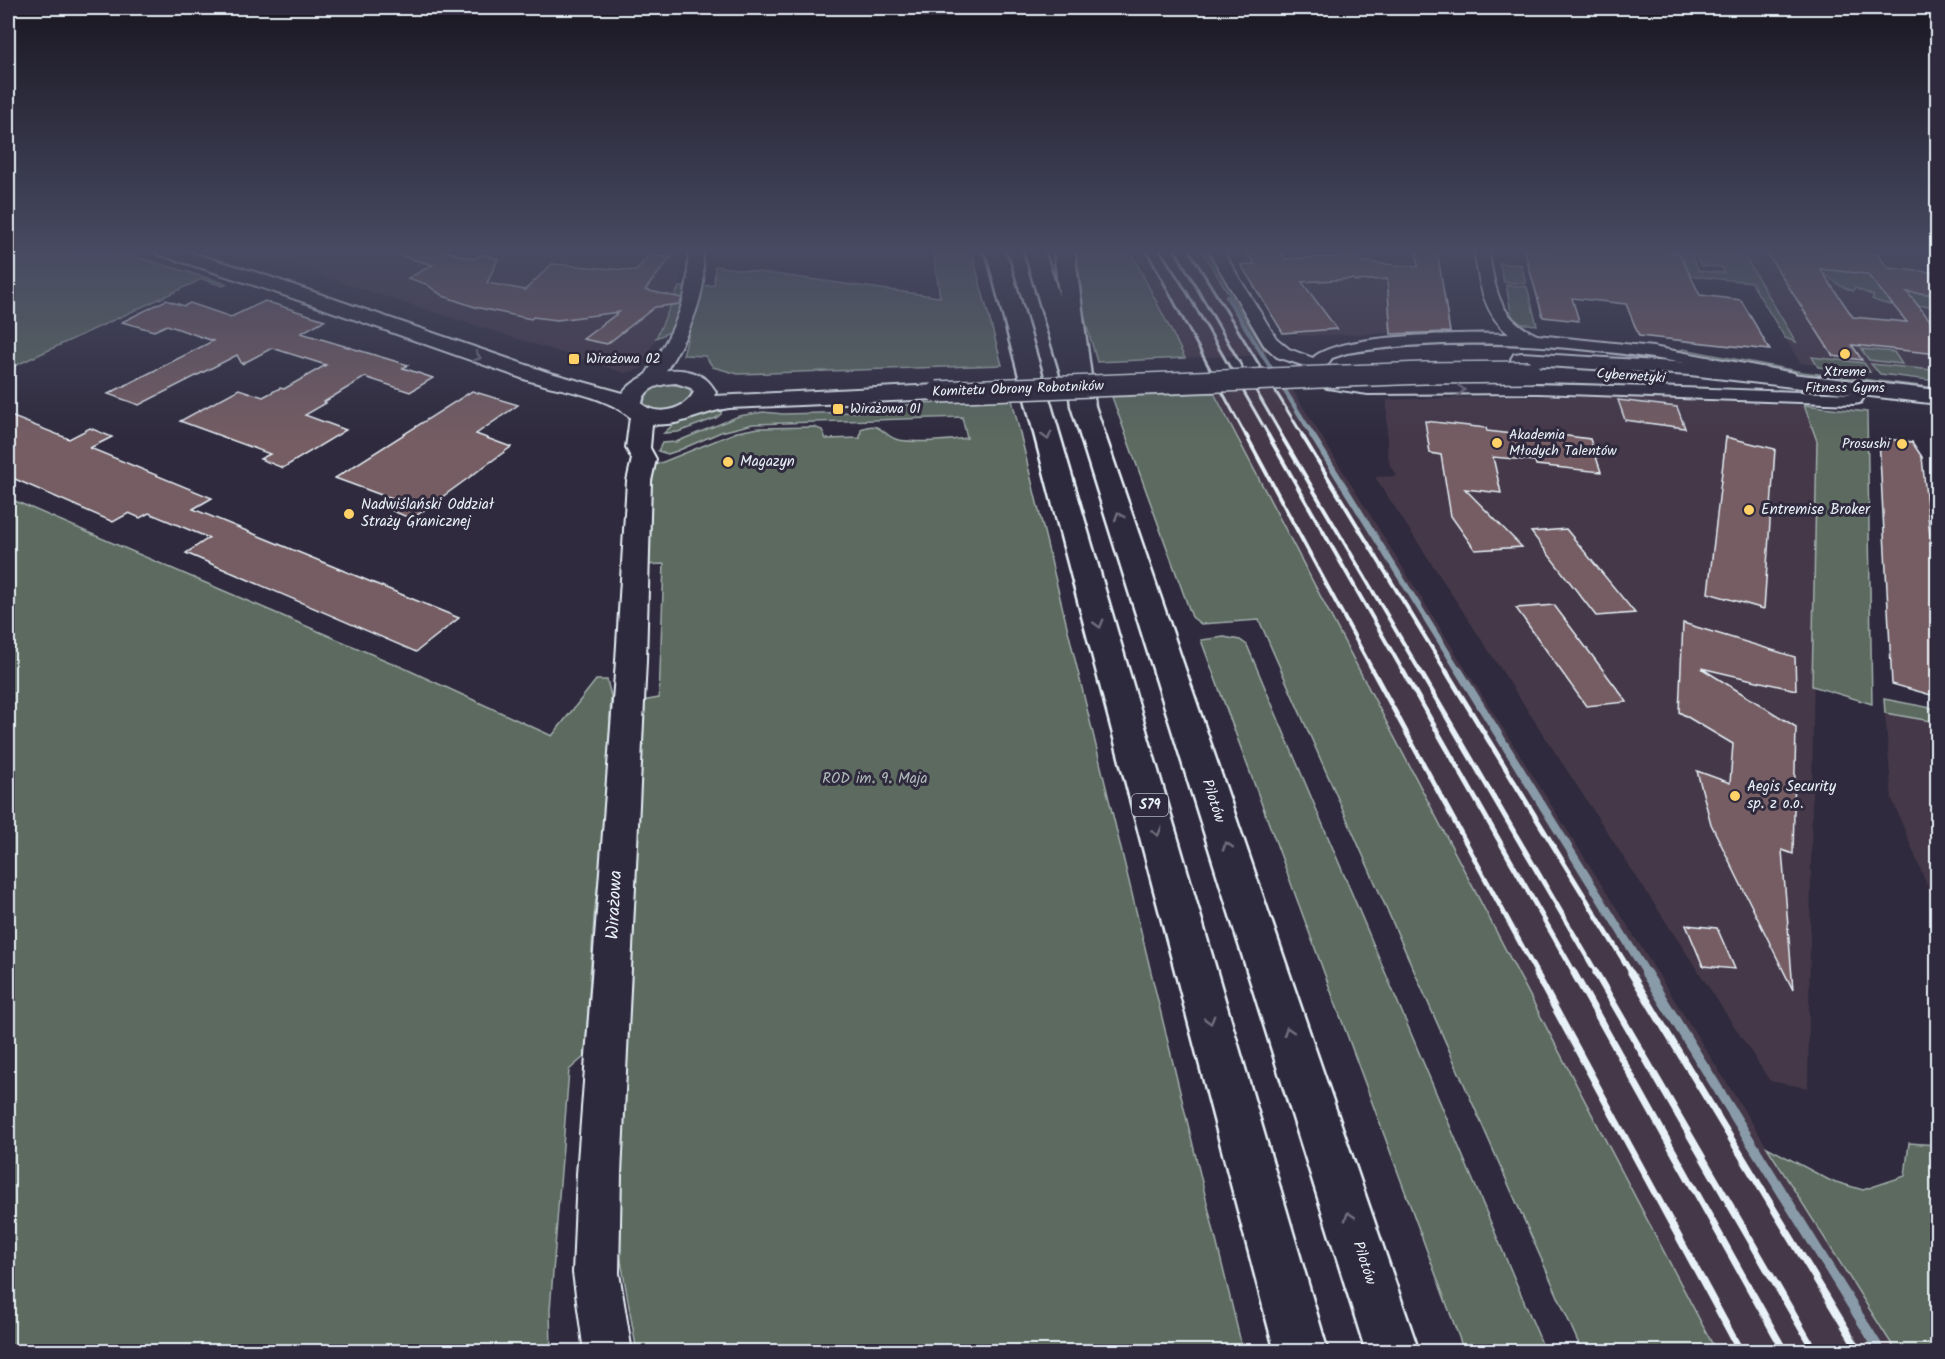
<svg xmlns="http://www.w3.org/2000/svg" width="1945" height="1359" font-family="Kalam,sans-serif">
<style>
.built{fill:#443949}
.green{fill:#5c6a60;stroke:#a2aeac;stroke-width:1.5}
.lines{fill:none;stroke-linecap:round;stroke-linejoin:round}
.stream-far3{stroke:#899ba8;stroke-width:4.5}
.stream-far2{stroke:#899ba8;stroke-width:6}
.stream-far1{stroke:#899ba8;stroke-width:8}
.stream{stroke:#899ba8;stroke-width:10}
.building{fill:#745d64;stroke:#e8f1f8;stroke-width:1.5;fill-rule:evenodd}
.minor-casing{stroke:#e8f1f8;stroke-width:4}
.tertiary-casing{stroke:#e8f1f8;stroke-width:4}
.primary-casing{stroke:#e8f1f8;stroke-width:5}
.motorway-casing{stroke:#e8f1f8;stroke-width:5}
.minor{fill:#2f2a3d;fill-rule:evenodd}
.tertiary{fill:#2f2a3d;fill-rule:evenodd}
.primary{fill:#2f2a3d;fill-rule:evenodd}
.motorway{fill:#2f2a3d;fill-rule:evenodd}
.rail-far3{stroke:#e8f1f8;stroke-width:3}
.rail-far2{stroke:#e8f1f8;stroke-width:4}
.rail-far1{stroke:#e8f1f8;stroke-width:5}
.rail{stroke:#e8f1f8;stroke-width:7}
.tertiary-bridge-casing{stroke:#e8f1f8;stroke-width:24;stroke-linecap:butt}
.tertiary-bridge{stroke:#2f2a3d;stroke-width:21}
.oneway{stroke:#70707e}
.poi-dot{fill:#ffd166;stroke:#2f2a3d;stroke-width:2}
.labels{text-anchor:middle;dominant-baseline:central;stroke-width:6;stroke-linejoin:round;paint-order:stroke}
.far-poi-label{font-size:14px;fill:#e8f1f8;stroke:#2f2a3d;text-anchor:start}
.far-street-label{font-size:14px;fill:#e8f1f8;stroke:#2f2a3d}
.shield{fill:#2f2a3d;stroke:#b0b5c0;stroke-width:1.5}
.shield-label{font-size:14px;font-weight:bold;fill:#e8f1f8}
.poi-label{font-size:15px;fill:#e8f1f8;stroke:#2f2a3d;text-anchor:start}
.park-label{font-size:15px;fill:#b0bbbb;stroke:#2f2a3d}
.street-label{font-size:15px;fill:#e8f1f8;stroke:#2f2a3d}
.near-street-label{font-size:18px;fill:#e8f1f8;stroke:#2f2a3d}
</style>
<rect width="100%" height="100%" fill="#2f2a3d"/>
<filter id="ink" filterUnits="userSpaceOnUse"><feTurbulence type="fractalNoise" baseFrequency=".0167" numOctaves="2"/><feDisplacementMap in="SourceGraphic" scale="12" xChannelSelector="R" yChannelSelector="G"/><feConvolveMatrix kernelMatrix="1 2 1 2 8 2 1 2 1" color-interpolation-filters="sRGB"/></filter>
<g filter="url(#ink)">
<g class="built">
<polygon points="263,250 495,250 519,257 545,250 684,250 679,252 679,257 683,258 679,287 665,319 641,369 625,373 327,278"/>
<polygon points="1130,250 1201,250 1263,349 1270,355 1185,358"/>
<polygon points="1232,250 1437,250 1450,331 1299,336 1294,332 1283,333"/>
<polygon points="1733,250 1937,250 1937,378 1800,363"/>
<polygon points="1292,389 1470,676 1896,1351 1716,1351 1214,393"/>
<polygon points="1512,396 1603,397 1804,405 1817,441 1808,1088 1770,1081 1375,477 1397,476 1390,466 1387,450 1387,400"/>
<polygon points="1885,713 1937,722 1937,910 1892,799"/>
</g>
<g class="green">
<polygon points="8,250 114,250 227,284 223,286 202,279 8,369"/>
<polygon points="933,250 971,250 1002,365 738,374 713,367 705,356 683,355 701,286 714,285 715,266 940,297"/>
<polygon points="1072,250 1130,250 1185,358 1097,362 1080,301"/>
<polygon points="1201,250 1208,250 1261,342 1269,351 1264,349"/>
<polygon points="1655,250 1688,250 1699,271 1724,273 1722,267 1701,266 1693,250 1741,250 1796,342 1785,338 1751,282 1691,276 1680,253 1666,252 1666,273"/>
<polygon points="1499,263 1521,265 1526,284 1504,282"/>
<path d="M1817 269 1867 274 1937 295V309L1936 306C1914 305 1893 309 1872 299L1874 296 1855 288 1853 291 1841 286Z"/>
<polygon points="1506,285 1527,287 1537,325 1513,323"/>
<polygon points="679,287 688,287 674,330 656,338"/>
<polygon points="1683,349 1802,372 1937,388 1937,390 1833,380 1674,352"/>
<polygon points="1861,349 1894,352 1902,364 1869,360"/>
<polygon points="1812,357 1864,363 1870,372 1818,367"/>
<polygon points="1871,364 1933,370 1937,373 1937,381 1880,374"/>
<path d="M668 384 688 387 692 395C684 411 658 414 644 404L643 396 652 388Z"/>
<polygon points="1214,393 1716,1351 1582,1351 1259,620 1201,624 1192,617 1112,397"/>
<path d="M1012 400 1243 1351 637 1352 620 1255 622 1065 642 701 659 698 664 564 644 565 653 466 737 432 759 428 814 427 822 430 826 439 860 438 861 429C881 419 884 438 899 440 918 443 948 441 967 438L962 417 753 424 721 432 677 451 668 454 658 451 662 443 676 442 739 416 763 412 783 414 858 412 921 403Z"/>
<polygon points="1804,405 1867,412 1872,704 1812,686 1817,441"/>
<polygon points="722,407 721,414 716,418 678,432 664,433 673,425"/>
<polygon points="8,498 406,669 552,736 596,680 607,680 611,696 603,869 598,881 594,918 585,1056 569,1070 550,1310 551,1351 8,1351"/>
<polygon points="1224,637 1240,640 1247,645 1545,1351 1464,1351 1201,640"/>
<polygon points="1884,699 1937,709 1937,722 1885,713"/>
<polygon points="1909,1143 1937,1145 1937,1351 1896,1351 1767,1147 1829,1180 1863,1190 1905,1176"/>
</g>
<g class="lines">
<polyline class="stream-far3" points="1227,297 1313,436"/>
<polyline class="stream-far2" points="1312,435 1460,673"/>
<polyline class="stream-far1" points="1459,671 1647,974"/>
<polyline class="stream" points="1646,973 1881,1352"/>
</g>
<g class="building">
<polygon points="399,250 442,250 473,259 482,254 498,259 487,283 525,290 552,264 636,271 649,255 671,257 645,290 682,298 680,304 655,307 607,344 583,339 619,312 557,320 533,317 531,319 475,307 443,296 426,284 408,278 433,265 398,255"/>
<polygon points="1245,250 1279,250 1285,259 1358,256 1363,262 1418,267 1416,250 1437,250 1450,332 1391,334 1387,279 1355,281 1353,279 1302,282 1337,329 1283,333 1241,265 1255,264"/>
<polygon points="1524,250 1649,250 1679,253 1700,295 1741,300 1770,350 1639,336 1626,304 1572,298 1579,321 1543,317"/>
<path d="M1765 250H1830L1877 254 1888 268 1938 273V295L1907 292 1938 330V354L1852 345 1862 360 1833 356ZM1820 269 1867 274 1907 322 1853 317Z"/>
<polygon points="166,300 184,306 190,303 231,317 265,301 325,320 301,333 408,365 403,368 433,378 410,392 365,377 324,402 326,403 305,415 346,430 283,468 260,459 270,454 180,421 239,389 263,397 280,388 284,389 326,365 272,348 242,364 237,355 139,405 108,394 213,341 167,325 154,331 122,322"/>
<polygon points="472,391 518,405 476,434 511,447 416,516 411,514 407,517 383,507 395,500 335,478"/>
<polygon points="1618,400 1677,407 1685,428 1625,420"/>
<polygon points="8,415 69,439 90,428 112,437 90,448 212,498 193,509 459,618 416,652 186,553 209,538 149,513 140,518 129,513 113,522 8,476"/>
<polygon points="1425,421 1486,428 1487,431 1530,436 1529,432 1553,434 1590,439 1601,472 1536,465 1535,461 1493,457 1501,493 1465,489 1522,547 1475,550 1451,516 1441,455 1430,453"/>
<polygon points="1726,437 1775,449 1764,609 1708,593"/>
<polygon points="1879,438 1912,442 1922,457 1938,614 1938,697 1892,684"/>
<polygon points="1566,529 1635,613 1596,616 1531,532"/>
<polygon points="1554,605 1627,702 1586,706 1516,608"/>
<polygon points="1683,623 1795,657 1796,690 1701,668 1796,727 1793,854 1782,850 1793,990 1711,824 1697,771 1730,783 1733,744 1679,712"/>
<polygon points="1686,925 1717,928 1735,969 1703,966"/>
</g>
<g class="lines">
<defs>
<g id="minor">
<path d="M689 250H703C702 261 704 272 703 283 697 321 677 355 656 386H644L641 382C661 351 681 321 687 283 689 272 687 261 689 250Z"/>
<path d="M1208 250H1222L1276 338 1289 349 1313 358C1338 333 1470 333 1509 334 1483 314 1479 281 1474 250H1488C1496 290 1497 317 1537 335L1653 347 1788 372 1794 373 1797 377 1794 381 1788 382C1642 353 1495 330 1347 353L1332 358 1325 368C1343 390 1393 384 1420 383 1565 383 1709 389 1854 394L1860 395 1863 399 1860 403 1854 404 1538 393 1368 394 1327 388 1317 381 1308 367 1277 357 1264 345Z"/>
</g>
<g id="tertiary">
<path d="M154 250H182L258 273 547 372 623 393C640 371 680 362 704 378 709 381 713 387 716 392L714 396 937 385 945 387 948 392 945 397 937 399 729 408C704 411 678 428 652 424L650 448 656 459 651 481 646 661 621 1174 619 1273 632 1352H584L573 1273 577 1174 616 661 627 481 632 459 626 448 630 417C601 393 559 391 524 379 402 336 280 292 157 254ZM676 383 691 388 694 392C685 410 658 417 642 404 644 387 661 384 676 383Z"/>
<polygon points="1522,353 1690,363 1938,390 1938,404 1690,375 1514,364 1511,359 1514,354"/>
</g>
<polygon id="primary" points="1024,250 1044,250 1089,387 1086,392 1077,394 1068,392 1065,387"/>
<g id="motorway">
<polygon points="982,250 1002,250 1008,258 1328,1352 1275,1352 988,258"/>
<polygon points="1054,250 1074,250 1095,406 1419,1352 1366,1352 1071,406"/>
</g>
</defs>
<use href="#minor" class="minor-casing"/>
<use href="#tertiary" class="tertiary-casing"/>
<use href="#primary" class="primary-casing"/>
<use href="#motorway" class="motorway-casing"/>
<use href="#minor" class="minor"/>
<use href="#tertiary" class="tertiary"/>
<use href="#primary" class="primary"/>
<use href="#motorway" class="motorway"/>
<g class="rail-far3">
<polyline points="1146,250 1246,436"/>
<polyline points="1160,250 1185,289 1269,436"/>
<polyline points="1175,250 1282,436"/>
<polyline points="1189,250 1303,436"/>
</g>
<g class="rail-far2">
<polyline points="1246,435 1374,673"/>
<polyline points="1268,435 1404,673"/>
<polyline points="1281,435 1421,673"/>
<polyline points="1302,435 1447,673"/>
</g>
<g class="rail-far1">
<polyline points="1373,671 1537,974"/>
<polyline points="1403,671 1575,974"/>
<polyline points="1420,671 1597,974"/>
<polyline points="1446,671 1632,974"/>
</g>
<g class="rail">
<polyline points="1536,973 1741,1352"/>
<polyline points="1574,973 1785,1352"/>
<polyline points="1596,973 1815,1352"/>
<polyline points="1631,973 1860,1352"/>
</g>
<defs>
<polyline id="tertiary-bridge" points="937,392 1424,373 1530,372"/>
</defs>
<use href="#tertiary-bridge" class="tertiary-bridge-casing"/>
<use href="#tertiary-bridge" class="tertiary-bridge"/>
</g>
<defs><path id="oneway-chevron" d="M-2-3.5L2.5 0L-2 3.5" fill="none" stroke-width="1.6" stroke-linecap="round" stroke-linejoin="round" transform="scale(1.5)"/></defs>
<g class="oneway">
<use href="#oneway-chevron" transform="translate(477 357) rotate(19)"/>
<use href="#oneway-chevron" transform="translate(1461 390) rotate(-2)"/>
<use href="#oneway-chevron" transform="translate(1047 436) rotate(74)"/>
<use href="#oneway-chevron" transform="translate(1119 516) rotate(-108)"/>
<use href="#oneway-chevron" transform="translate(1099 624) rotate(74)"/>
<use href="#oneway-chevron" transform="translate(1157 832) rotate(74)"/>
<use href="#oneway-chevron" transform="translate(1227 846) rotate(-108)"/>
<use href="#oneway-chevron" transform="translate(1210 1020) rotate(74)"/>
<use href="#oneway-chevron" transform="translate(1288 1031) rotate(-108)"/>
<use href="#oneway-chevron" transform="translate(1349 1216) rotate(-108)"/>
</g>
</g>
<linearGradient id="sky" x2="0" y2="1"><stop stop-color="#1a1722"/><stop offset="0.57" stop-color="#474a62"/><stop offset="1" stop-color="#474a62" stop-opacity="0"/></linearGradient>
<rect width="1945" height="440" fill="url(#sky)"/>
<g class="poi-dot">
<circle cx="1845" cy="354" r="6"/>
<rect x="568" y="353" width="12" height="12" rx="3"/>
<rect x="832" y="403" width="12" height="12" rx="3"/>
<circle cx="1497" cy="443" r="6"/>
<circle cx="1902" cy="444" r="6"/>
<circle cx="728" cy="462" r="6"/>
<circle cx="1749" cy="510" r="6"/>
<circle cx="349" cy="514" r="6"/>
<circle cx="1735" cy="796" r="6"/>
</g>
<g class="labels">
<g class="far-poi-label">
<text x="586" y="359">Wirażowa 02</text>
<text x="1845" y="372" text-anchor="middle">Xtreme<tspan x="1845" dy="16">Fitness Gyms</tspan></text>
<text x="850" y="409">Wirażowa 01</text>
<text x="1509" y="435">Akademia<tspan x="1509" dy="16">Młodych Talentów</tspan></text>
<text x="1890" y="444" text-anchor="end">Prosushi</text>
</g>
<g class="far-street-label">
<text transform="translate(1631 376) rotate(4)">Cybernetyki</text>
<text transform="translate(1018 389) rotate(-2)">Komitetu Obrony Robotników</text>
</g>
<rect class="shield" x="1132" y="794" width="36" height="22" rx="4.5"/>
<g class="shield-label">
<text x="1150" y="805">S79</text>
</g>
<g class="poi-label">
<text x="740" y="462">Magazyn</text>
<text x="361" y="505">Nadwiślański Oddział<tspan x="361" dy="17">Straży Granicznej</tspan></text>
<text x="1761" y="510">Entremise Broker</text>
<text x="1747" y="787">Aegis Security<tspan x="1747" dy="17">sp. z o.o.</tspan></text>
</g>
<g class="park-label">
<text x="875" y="779">ROD im. 9. Maja</text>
</g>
<g class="street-label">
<text transform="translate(1213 801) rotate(72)">Pilotów</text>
<text transform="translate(1364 1263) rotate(72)">Pilotów</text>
</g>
<g class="near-street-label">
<text transform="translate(615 905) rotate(-87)">Wirażowa</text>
</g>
</g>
<rect width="1945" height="1359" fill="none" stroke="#2f2a3d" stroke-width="30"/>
<rect x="15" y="15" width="1915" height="1329" fill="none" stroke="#e8f1f8" stroke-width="2" filter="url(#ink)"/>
</svg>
